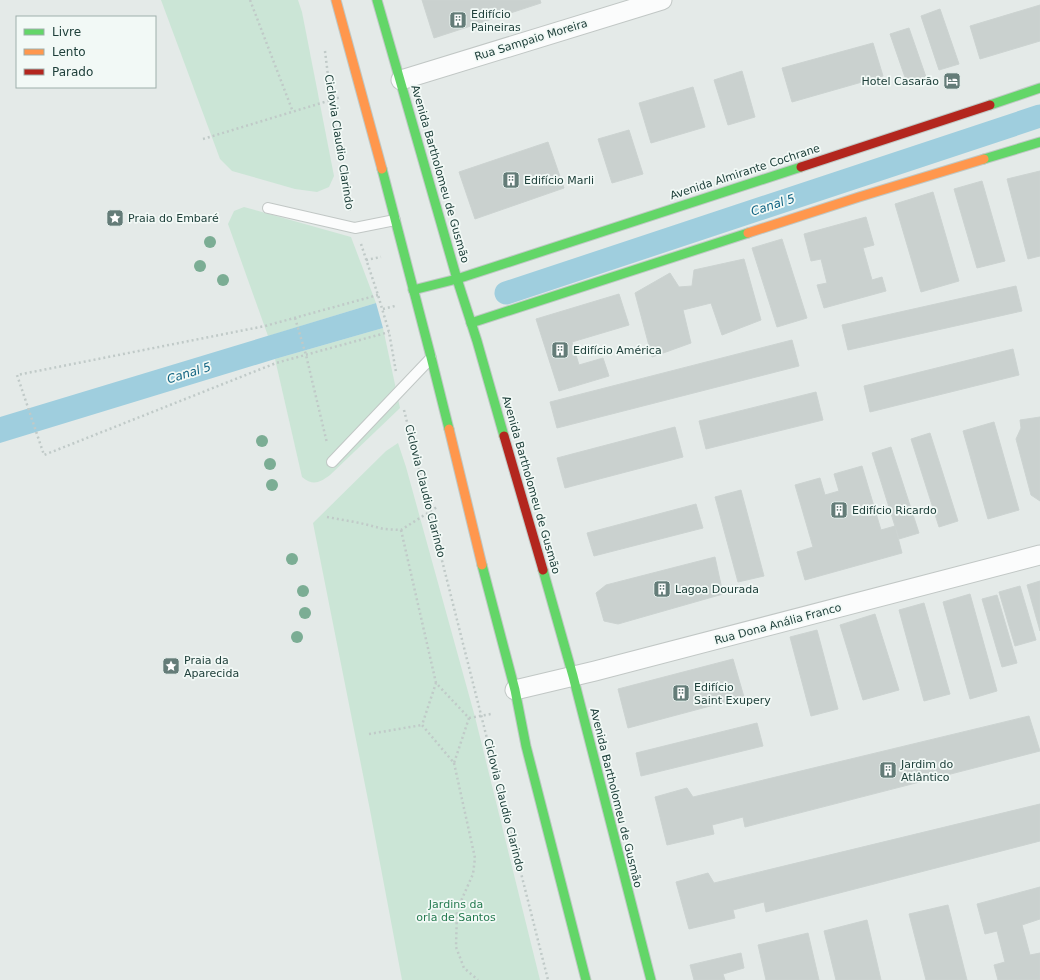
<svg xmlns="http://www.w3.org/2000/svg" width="1040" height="980" font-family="'DejaVu Sans',sans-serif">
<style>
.green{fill:#cbe5d6}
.water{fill:#9fcede}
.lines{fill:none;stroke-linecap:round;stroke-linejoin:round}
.canal{stroke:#9fcede;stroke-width:23}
.building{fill:#cad1cf;stroke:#ccd3d1}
.lane-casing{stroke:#c1c7c5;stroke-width:12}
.street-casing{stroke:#c1c7c5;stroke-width:21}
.fast-casing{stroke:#bfc8c5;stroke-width:11}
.slow-casing{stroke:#bfc8c5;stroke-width:11}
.jam-casing{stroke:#bfc8c5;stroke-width:11}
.path{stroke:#c0cac8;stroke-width:2.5;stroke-dasharray:2 3;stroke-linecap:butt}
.lane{stroke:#fbfcfc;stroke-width:10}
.street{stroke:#fbfcfc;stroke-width:19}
.fast{stroke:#63d668;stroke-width:9}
.slow{stroke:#ff974d;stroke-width:9}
.jam{stroke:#b3261e;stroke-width:9}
.tree{fill:#7bad94}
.labels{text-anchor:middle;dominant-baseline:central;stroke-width:3.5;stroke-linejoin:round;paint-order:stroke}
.poi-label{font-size:11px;fill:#1f403b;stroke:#f2f9f6;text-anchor:start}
.street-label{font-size:11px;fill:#1f403b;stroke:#f2f9f6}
.park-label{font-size:11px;fill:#257b50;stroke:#f2f9f6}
.water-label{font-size:12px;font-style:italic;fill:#126483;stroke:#f2f9f6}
</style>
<rect width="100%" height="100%" fill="#e4eae8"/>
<g class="green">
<polygon points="161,0 298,0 302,12 334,176 329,187 317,192 295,189 232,171 220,159"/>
<polygon points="244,207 351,237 376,303 268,336 228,224 234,211"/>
<path d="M383 328 400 408 330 475C319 483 313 486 302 477L275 359Z"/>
<polygon points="398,443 406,467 475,717 540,980 402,980 370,810 313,523 386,451"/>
</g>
<polygon class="water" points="376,303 383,328 275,359 0,443 0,417"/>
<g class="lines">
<polyline class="canal" points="506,293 1040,116"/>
</g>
<g class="building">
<polygon points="422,0 540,0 541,3 434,38"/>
<polygon points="1040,5 1040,41 980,59 970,26"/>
<polygon points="940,9 959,64 939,70 921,16"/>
<polygon points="909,28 926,77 907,83 890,34"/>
<polygon points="873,43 883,76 792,102 782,68"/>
<polygon points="742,71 755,117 728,125 714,80"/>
<polygon points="693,87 705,127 651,143 639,103"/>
<polygon points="629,130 643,174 612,183 598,139"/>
<polygon points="548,142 564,188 475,219 459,172"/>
<polygon points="1040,171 1040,256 1028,259 1007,179"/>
<polygon points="982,181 1005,261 977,268 954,189"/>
<polygon points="933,192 959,281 921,292 895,204"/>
<polygon points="866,217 874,245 863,248 872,280 882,277 886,291 824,308 817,285 827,283 821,259 811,261 804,234"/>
<polygon points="782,239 807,318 777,327 752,248"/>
<polygon points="744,259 761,320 722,335 711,303 683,310 691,343 652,357 635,293 670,273 679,287 692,286 694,270"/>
<polygon points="1016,286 1022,311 848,350 842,325"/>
<polygon points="619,294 629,325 572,342 579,365 603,358 609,376 559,391 536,319"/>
<polygon points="792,340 799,366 557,428 550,402"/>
<polygon points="1013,349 1019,375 870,412 864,386"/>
<polygon points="816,392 823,420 706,449 699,421"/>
<polygon points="1040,417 1040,501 1031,495 1016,439 1021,428 1020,420"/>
<polygon points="994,422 1019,510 988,519 963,431"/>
<polygon points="675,427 683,457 565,488 557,458"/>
<polygon points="930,433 958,521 939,527 911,439"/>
<polygon points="891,447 919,533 899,539 872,453"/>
<polygon points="862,466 881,530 895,526 902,553 805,580 797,552 813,547 795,485 820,478 825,495 839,491 834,474"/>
<polygon points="741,490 764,576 738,582 715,497"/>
<polygon points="696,504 703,528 594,556 587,533"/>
<polygon points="715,557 723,594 618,624 604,621 596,593 606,585"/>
<polygon points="1040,581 1040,631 1027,585"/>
<polygon points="1020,586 1036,640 1015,646 999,592"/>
<polygon points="970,594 997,691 970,699 943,602"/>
<polygon points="997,595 1017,663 1002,667 982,599"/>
<polygon points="924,603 950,694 924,701 899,610"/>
<polygon points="875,614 899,690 863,700 840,625"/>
<polygon points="817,630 838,709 811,716 790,637"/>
<polygon points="733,659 744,697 628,728 618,689"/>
<polygon points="1029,716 1040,751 745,827 743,817 712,825 714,834 667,845 655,797 687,788 693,797"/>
<polygon points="757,723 763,746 641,776 636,753"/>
<polygon points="1040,804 1040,841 766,912 764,902 733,910 735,918 689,929 676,882 708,873 714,883"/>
<polygon points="1040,887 1040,919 1022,925 1030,955 1040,953 1040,980 998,980 994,965 1005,962 997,931 985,934 977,904"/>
<polygon points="948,905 967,980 926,980 909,914"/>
<polygon points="867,920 881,980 836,980 824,931"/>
<polygon points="808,933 819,980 766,980 758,945"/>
<polygon points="741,953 744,968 723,974 725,980 694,980 690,965"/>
</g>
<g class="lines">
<defs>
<g id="lane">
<polyline points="268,208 355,228 395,220"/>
<polyline points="332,462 431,358"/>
</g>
<g id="street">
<polyline points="401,80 662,0"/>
<polyline points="515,690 595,671 1040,555"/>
</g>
<g id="fast">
<polyline points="377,0 457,279 477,341 504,436"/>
<polyline points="990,105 1040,88"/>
<polyline points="984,159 1040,142"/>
<polyline points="382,169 431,357 449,429"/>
<polyline points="413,290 457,279 801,167"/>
<polyline points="471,323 748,233"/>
<polyline points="482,565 515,690 526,746 586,980"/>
<polyline points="543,570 573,676 651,980"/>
</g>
<g id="slow">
<polyline points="336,0 382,169"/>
<polyline points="748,233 859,197 984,159"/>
<polyline points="449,429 482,565"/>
</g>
<g id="jam">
<polyline points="801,167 990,105"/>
<polyline points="504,436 543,570"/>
</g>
</defs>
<use href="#lane" class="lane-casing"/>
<use href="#street" class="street-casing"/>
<use href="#fast" class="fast-casing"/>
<use href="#slow" class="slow-casing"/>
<use href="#jam" class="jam-casing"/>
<g class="path">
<polyline points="250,0 293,112"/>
<polyline points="325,51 331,100 347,202 350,211"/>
<polyline points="203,139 341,97"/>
<polyline points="361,244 378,295 389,332 396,372"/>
<polyline points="366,260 381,257"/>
<polyline points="378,295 265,326 17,375 44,455 276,363 389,332"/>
<polyline points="383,309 395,306"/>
<polyline points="295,318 306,355 327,443"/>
<polyline points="404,410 548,980"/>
<polyline points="327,517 360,523 384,529 401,530 437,507"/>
<polyline points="401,530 436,683 469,718 454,763 422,725 436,683"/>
<polyline points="469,718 491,714"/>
<polyline points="369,734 422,725"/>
<polyline points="454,763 475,858 473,874 457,910 456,947 464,968 478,980"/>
</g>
<use href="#lane" class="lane"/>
<use href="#street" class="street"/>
<use href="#fast" class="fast"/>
<use href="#slow" class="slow"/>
<use href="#jam" class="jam"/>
</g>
<g class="tree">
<circle cx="210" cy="242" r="6"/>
<circle cx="200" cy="266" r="6"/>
<circle cx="223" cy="280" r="6"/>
<circle cx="262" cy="441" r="6"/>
<circle cx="270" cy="464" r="6"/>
<circle cx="272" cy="485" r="6"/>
<circle cx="292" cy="559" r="6"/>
<circle cx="303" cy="591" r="6"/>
<circle cx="305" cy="613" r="6"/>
<circle cx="297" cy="637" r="6"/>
</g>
<defs>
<symbol id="building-square" viewBox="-11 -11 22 22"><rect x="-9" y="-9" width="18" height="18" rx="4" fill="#647c78" stroke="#f2f9f6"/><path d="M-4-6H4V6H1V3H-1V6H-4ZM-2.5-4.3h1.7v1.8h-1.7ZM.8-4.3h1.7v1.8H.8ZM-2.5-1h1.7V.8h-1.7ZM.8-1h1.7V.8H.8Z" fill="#fff"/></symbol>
<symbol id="hotel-square" viewBox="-11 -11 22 22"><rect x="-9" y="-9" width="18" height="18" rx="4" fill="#647c78" stroke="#f2f9f6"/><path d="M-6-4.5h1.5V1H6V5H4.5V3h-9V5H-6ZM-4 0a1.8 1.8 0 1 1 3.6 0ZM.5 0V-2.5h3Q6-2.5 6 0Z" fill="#fff"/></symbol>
<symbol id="sight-square" viewBox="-11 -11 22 22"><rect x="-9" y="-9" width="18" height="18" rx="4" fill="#647c78" stroke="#f2f9f6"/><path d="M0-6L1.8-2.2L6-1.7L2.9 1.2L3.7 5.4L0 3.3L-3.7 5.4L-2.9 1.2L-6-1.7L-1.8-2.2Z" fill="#fff"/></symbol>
</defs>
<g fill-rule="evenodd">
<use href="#building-square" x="448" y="10" width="20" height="20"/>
<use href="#hotel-square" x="942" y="71" width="20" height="20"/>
<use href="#building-square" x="501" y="170" width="20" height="20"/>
<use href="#sight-square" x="105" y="208" width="20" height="20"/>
<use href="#building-square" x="550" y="340" width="20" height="20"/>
<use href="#building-square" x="829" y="500" width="20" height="20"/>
<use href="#building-square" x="652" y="579" width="20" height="20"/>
<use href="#sight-square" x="161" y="656" width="20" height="20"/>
<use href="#building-square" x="671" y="683" width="20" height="20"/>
<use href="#building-square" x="878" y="760" width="20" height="20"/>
</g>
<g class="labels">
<g class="poi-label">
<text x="471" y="14">Edifício<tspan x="471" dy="13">Paineiras</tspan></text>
<text x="939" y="81" text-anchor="end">Hotel Casarão</text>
<text x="524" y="180">Edifício Marli</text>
<text x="128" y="218">Praia do Embaré</text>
<text x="573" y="350">Edifício América</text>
<text x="852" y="510">Edifício Ricardo</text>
<text x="675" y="589">Lagoa Dourada</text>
<text x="184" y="660">Praia da<tspan x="184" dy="13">Aparecida</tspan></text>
<text x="694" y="687">Edifício<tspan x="694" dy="13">Saint Exupery</tspan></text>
<text x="901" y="764">Jardim do<tspan x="901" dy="13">Atlântico</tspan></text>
</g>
<g class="street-label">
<text transform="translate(531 40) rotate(-17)">Rua Sampaio Moreira</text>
<text transform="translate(339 142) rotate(81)">Ciclovia Claudio Clarindo</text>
<text transform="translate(745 172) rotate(-18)">Avenida Almirante Cochrane</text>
<text transform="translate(440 174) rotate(74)">Avenida Bartholomeu de Gusmão</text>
<text transform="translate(531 485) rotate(74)">Avenida Bartholomeu de Gusmão</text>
<text transform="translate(425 491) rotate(76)">Ciclovia Claudio Clarindo</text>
<text transform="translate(778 624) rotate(-15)">Rua Dona Anália Franco</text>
<text transform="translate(616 798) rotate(76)">Avenida Bartholomeu de Gusmão</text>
<text transform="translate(504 805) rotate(76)">Ciclovia Claudio Clarindo</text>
</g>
<g class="park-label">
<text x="456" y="904">Jardins da<tspan x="456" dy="13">orla de Santos</tspan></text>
</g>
<g class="water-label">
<text transform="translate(773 205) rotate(-18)">Canal 5</text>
<text transform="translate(189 373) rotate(-17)">Canal 5</text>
</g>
</g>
<rect x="16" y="16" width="140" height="72" fill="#f2f9f6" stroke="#9eafab"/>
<rect x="24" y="29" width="20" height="6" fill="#63d668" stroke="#9eafab"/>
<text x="52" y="36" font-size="12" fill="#1f403b">Livre</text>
<rect x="24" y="49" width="20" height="6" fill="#ff974d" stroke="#9eafab"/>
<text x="52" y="56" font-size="12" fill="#1f403b">Lento</text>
<rect x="24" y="69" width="20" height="6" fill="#b3261e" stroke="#9eafab"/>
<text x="52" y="76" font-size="12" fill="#1f403b">Parado</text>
</svg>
